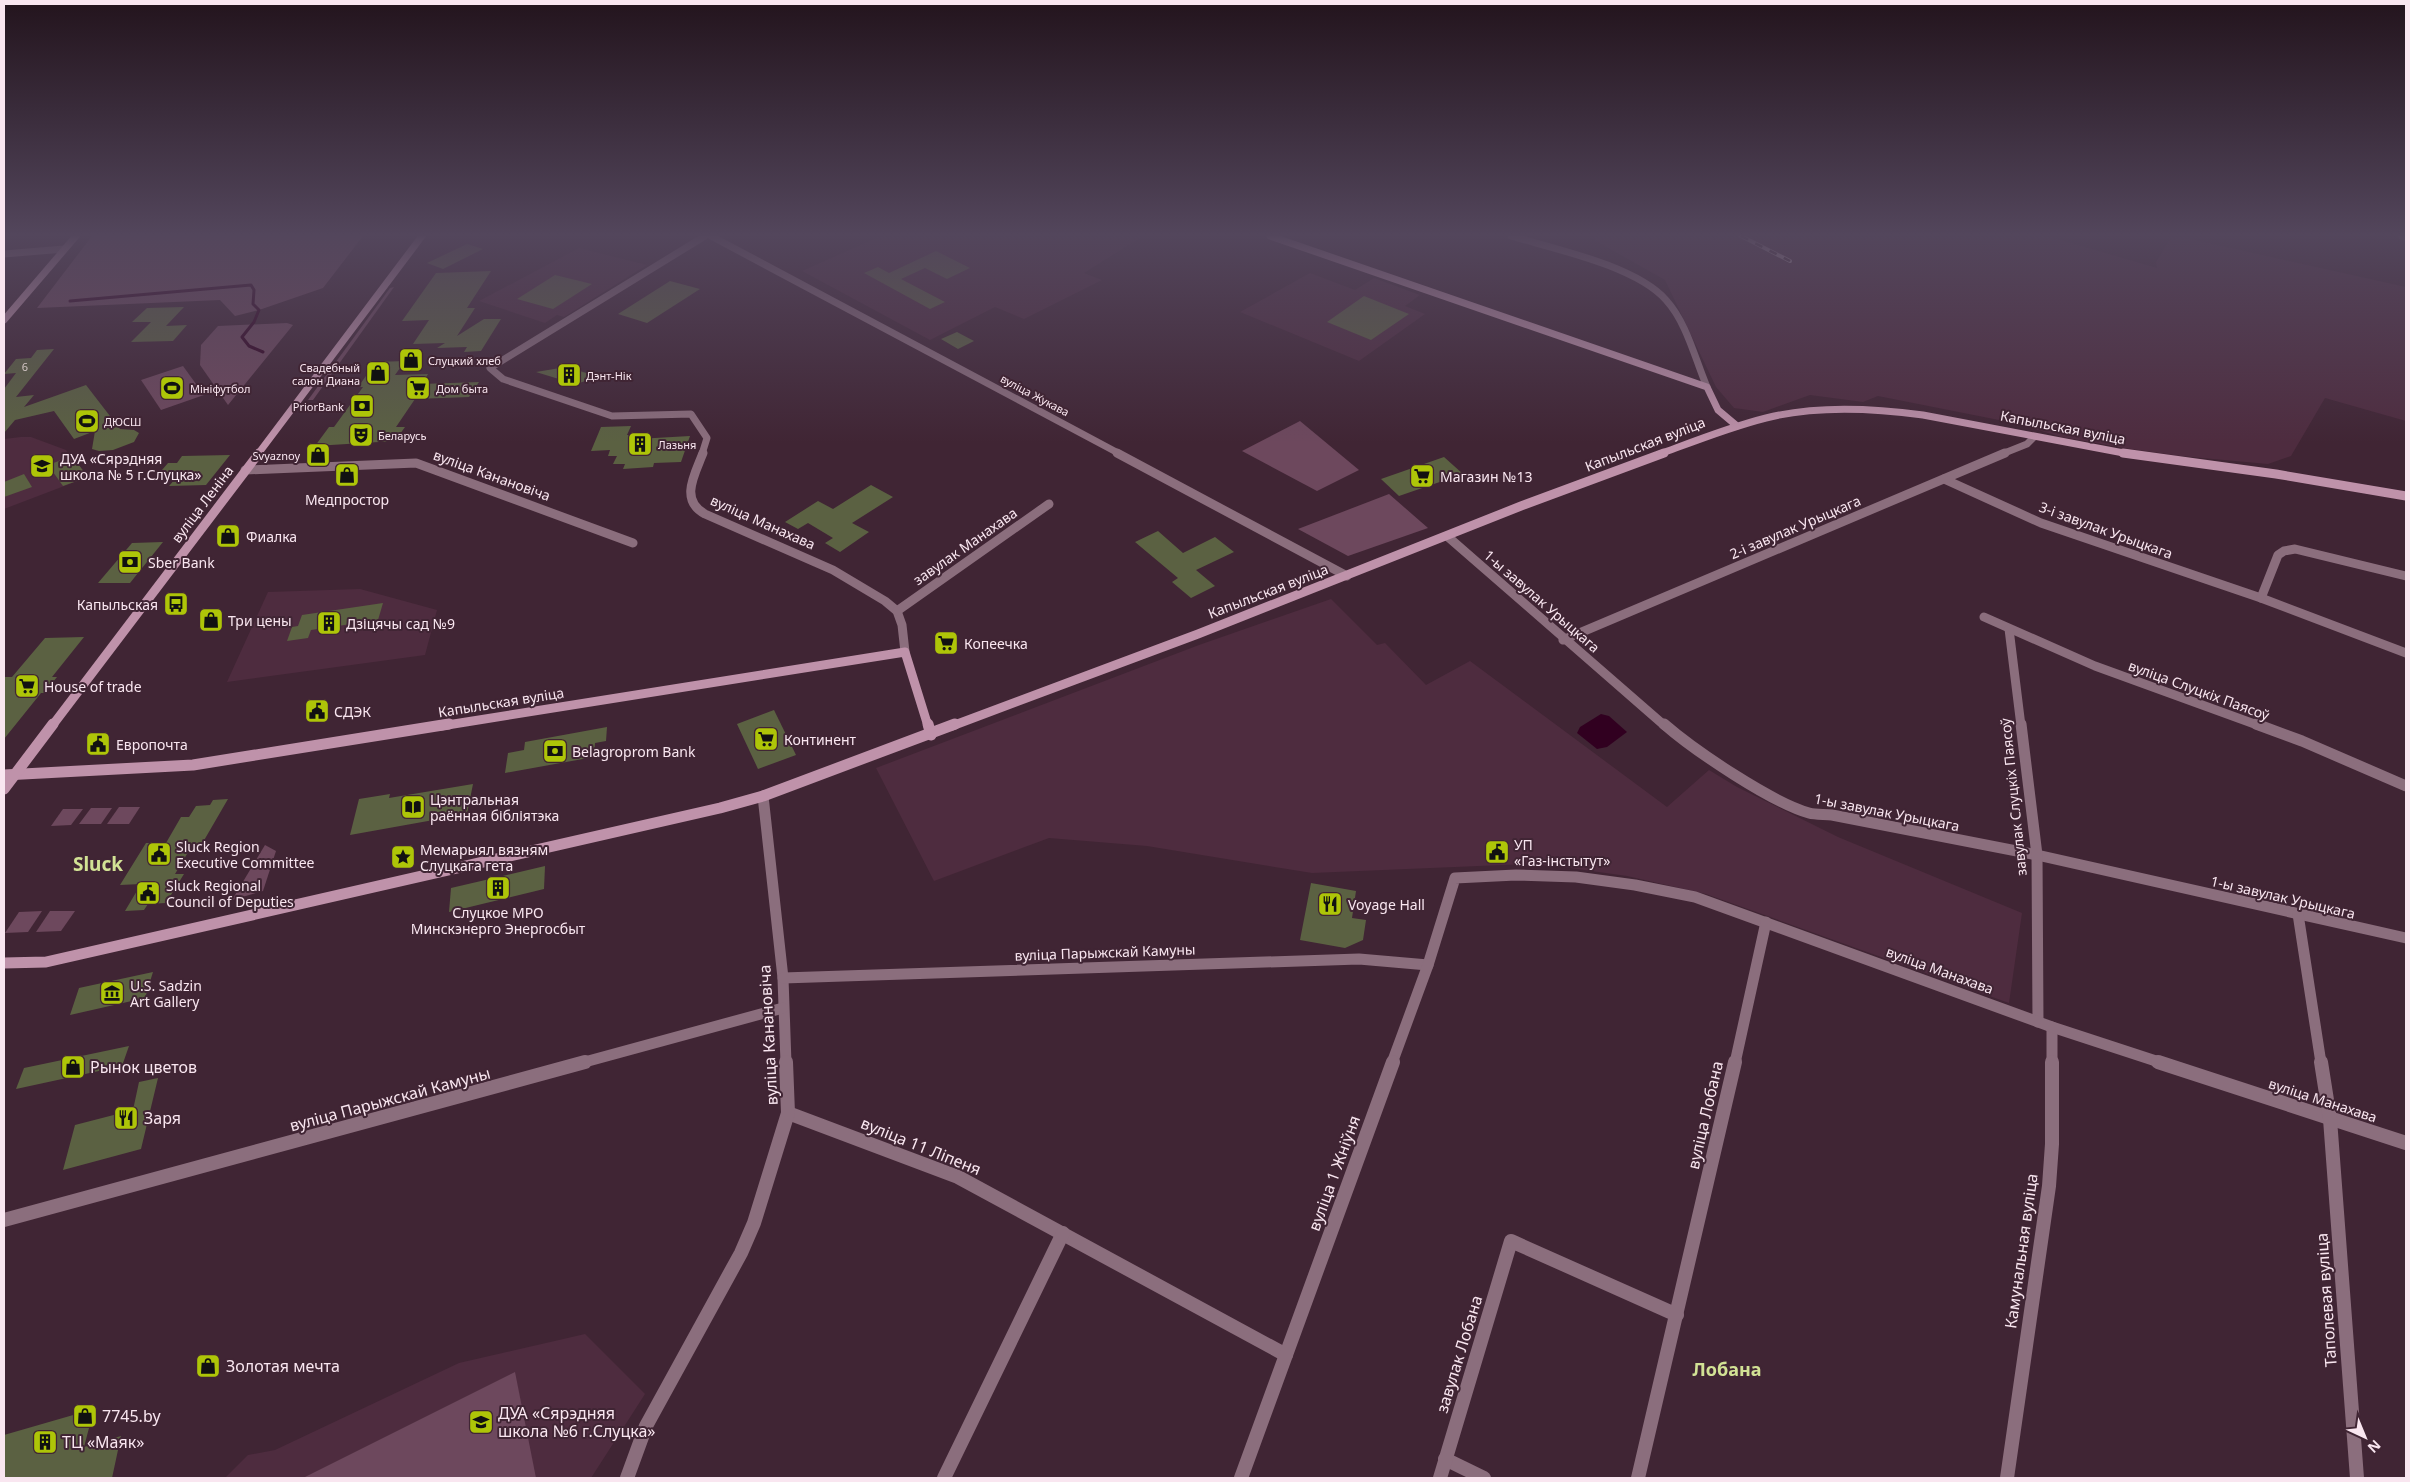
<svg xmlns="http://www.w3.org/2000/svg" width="2410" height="1482" font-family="'Noto Sans',sans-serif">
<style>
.built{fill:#4e2c3f}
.green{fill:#6d485d}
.water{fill:#310020}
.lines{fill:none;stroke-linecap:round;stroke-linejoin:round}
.stream{stroke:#310020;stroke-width:3}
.building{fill:#5b6142}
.minor-far3{stroke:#8b6e7d;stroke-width:7}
.minor-far2{stroke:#8b6e7d;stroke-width:9}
.minor-far1{stroke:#8b6e7d;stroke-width:11}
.minor{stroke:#8b6e7d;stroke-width:14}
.tertiary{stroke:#8b6e7d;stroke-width:7}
.secondary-far2{stroke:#bf92aa;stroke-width:7}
.secondary-far1{stroke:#bf92aa;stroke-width:9}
.secondary{stroke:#bf92aa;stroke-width:11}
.rail-casing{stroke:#d4bfca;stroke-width:4}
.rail{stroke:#402534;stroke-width:2.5;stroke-dasharray:8;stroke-linecap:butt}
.labels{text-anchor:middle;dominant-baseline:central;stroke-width:4;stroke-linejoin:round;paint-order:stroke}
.far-poi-label{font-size:11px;fill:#f9e6f0;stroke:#402534;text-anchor:start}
.number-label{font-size:11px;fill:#d2c5c4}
.far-street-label{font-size:11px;fill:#f9e6f0;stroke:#402534}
.street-label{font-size:14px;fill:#f9e6f0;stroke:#402534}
.poi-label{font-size:14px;fill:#f9e6f0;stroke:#402534;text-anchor:start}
.near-street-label{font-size:16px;fill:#f9e6f0;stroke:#402534}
.near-poi-label{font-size:16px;fill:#f9e6f0;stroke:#402534;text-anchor:start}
.near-neighbourhood-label{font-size:18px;font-weight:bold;fill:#d2e295;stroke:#402534}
.district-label{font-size:19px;font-weight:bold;fill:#d2e295;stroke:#402534}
</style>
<rect width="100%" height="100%" fill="#402534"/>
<g class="built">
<polygon points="881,236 1143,236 1084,273 1102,280 1024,319 995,307 930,340 802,271"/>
<polygon points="1590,236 2047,236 2157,268 2156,262 2172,236 2177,236 2406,287 2406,421 2325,398 2291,456 2268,464 2180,456 2124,448 2061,437 2019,424 1878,396 1863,402 1810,395 1763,412 1734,408 1716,387 1665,280 1596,241"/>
<polygon points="579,248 647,265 564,317 557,315 545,323 479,301"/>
<polygon points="1310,273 1355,290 1374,278 1420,295 1405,306 1425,314 1359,361 1240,312"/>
<polygon points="21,437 31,437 66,450 88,477 4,509 4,439"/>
<polygon points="360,589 437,610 425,655 227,682 268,592"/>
<polygon points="1331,599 1377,645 1385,643 1426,685 1470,661 1667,807 1709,770 1737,787 1838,837 2022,913 2009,1003 1706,894 1627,876 1563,867 1529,864 1312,873 1147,846 1049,838 934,881 876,768 1199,645"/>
<polygon points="585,1334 645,1394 591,1478 225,1478 248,1455 275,1450 459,1363"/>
</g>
<g class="green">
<polygon points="92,236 363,236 323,288 259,310 235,316 220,300 37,308"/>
<polygon points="394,287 313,400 308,400 390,288"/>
<polygon points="287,323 293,325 228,405 200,365 201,345 218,326"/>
<polygon points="183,366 204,395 161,410 141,380"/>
<polygon points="1300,421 1359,470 1317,491 1242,451"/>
<polygon points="1389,494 1428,528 1348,556 1298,529"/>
<polygon points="119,807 140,807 129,824 107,824"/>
<polygon points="91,808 112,808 101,824 79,824"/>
<polygon points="63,809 83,809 71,825 51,826"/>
<polygon points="265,845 276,851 263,891 232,900"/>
<polygon points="42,911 28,932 5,933 19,912"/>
<polygon points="50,911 75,911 61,931 36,932"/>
<polygon points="515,1372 536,1478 303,1478"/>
</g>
<polygon class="water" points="1601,714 1609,716 1627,732 1607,747 1597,749 1577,733 1580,727"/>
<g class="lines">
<polyline class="stream" points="70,301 251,285 254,290 253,304 259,310 254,322 242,337 249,346 263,352"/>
</g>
<g class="building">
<polygon points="467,244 483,249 443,269 427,263"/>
<polygon points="936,251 970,268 947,279 925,268 901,279 945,302 930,309 864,273 878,267 889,273"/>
<polygon points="491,271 467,308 475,308 457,336 484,319 501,319 481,351 464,352 467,347 437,348 445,343 413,344 429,320 402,321 436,273"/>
<polygon points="555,275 592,284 553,309 517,299"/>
<polygon points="670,281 700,289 647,323 618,314"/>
<polygon points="1364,296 1409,314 1371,340 1327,322"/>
<polygon points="184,307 166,326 187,325 173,341 131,342 151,322 132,322 147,308"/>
<polygon points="957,332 974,341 958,349 941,339"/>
<polygon points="54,349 16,397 34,395 24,407 86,385 120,429 134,430 139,433 134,442 113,450 99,451 92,449 95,431 74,439 54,411 15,420 4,433 4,389 16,373 4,374 16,359 31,358 37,350"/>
<polygon points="405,361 395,375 428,374 422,384 479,382 469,397 415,399 396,427 405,427 395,441 315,446 329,427 334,427 363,387 358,387 376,362"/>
<polygon points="566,367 600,377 575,384 536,372"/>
<polygon points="631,426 627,435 639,435 637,439 690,436 681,462 654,463 653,467 623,469 625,464 613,464 617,456 608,456 610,450 591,451 601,427"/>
<polygon points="230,455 206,485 169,486 177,477 156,477 168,463 177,463 182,456"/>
<polygon points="72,456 88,477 63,486 48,465"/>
<polygon points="1444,457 1463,474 1399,496 1381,479"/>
<polygon points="24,474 32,487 4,497 4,482"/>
<polygon points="871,485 893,497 852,523 869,532 840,552 825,543 833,538 808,523 798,529 785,522 818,501 833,509"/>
<polygon points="1158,531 1183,553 1215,537 1234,552 1196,570 1215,586 1191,598 1172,582 1178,578 1135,542"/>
<polygon points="163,542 130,583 98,583 132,543"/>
<polygon points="383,603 378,620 311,630 308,638 287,641 292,627 298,626 302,615"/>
<polygon points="84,637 52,677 57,677 44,693 41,693 4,739 4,677 12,677 45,638"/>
<polygon points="774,710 796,755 758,769 737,724"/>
<polygon points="607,727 606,741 595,743 594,757 505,773 508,753 524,750 525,742"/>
<polygon points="473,784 467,814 350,835 359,799 390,794 389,798"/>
<polygon points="228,799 199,849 190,849 175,874 184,874 166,903 148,904 144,910 125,911 141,884 120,885 146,843 166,843 181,817 189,817 196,806 210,805 213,800"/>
<polygon points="545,866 544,889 449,912 451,888"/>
<polygon points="1311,883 1356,891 1352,918 1366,920 1363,940 1345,948 1300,940"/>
<polygon points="153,972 145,998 70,1015 79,988"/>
<polygon points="129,1046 122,1066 16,1089 24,1068"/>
<polygon points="158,1078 141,1149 63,1170 75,1125 133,1110 139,1082"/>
<polygon points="94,1409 84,1447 121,1436 112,1478 4,1478 4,1435"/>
</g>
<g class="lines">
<g class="minor-far3">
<polyline points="711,236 1120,454"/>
<polyline points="2402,236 2406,237"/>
<polyline points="4,254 64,249"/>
<polyline points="702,454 707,438 691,414 612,416 503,379 490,368 705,236"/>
<polyline points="2002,454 2027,444 2034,437"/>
</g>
<g class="minor-far2">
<path d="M703 453C695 474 679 500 705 514L833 570 885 601 897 611 902 625 905 652"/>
<polyline points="1117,453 1347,576"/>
<polyline points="245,470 416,463 633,543"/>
<polyline points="1944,479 2041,523 2261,598 2406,653"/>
<polyline points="1447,536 1665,726"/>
<polyline points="2261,598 2278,555 2284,551 2295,549 2406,576"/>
<polyline points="897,611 1049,504"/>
<polyline points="1984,617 2095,666 2260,726"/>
<polyline points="2009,629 2021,726"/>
<polyline points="1563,640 2005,453"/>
</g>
<g class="minor-far1">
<path d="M1664 724C1695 751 1771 802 1809 813 1816 815 1825 814 1832 815L2037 855 2406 938"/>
<polyline points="2021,724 2037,855 2038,1022"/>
<polyline points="2256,724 2302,741 2406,786"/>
<polyline points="763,796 783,978 786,1063"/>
<polyline points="2298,914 2321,1063"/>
<polyline points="783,978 1359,959 1428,965"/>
<polyline points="2052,1027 2052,1063"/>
<polyline points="581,1063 783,1008"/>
<polyline points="1392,1063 1428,965 1455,878 1516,875 1576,877 1635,885 1695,897 2052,1027 2162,1063"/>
<polyline points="1735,1063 1766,922"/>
</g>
<g class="minor">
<polyline points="2158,1062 2406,1143"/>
<polyline points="2321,1062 2330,1119 2357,1478"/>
<polyline points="788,1113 958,1177 1286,1355"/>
<polyline points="4,1220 585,1062"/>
<polyline points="1445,1459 1484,1478"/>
<polyline points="627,1478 646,1426 741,1253 754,1223 788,1113 786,1062"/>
<polyline points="944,1478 1063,1233"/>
<polyline points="1241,1478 1393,1062"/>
<polyline points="1440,1478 1511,1241 1677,1315"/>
<polyline points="1638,1478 1735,1062"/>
<polyline points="2007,1478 2049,1186 2052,1144 2052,1062"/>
</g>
<path class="tertiary" d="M1511 236C1555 249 1636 266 1666 300 1687 323 1695 359 1707 387"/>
<g class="secondary-far2">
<polyline points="1270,236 1707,387 1718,410 1737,426"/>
<polyline points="4,320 76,236"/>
<polyline points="258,454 422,236"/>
<path d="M1660 454C1695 441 1730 427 1766 418 1816 405 1872 408 1923 415L2129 454"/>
</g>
<g class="secondary-far1">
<polyline points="2123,453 2276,474 2406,496"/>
<polyline points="52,726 259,453"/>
<polyline points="441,726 905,652 928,726"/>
<polyline points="952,726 1198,634 1521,506 1664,453"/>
</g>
<g class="secondary">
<polyline points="928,724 931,735"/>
<polyline points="4,775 193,765 449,724"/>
<polyline points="4,789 53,724"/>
<polyline points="4,963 46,962 720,808 763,796 955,724"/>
</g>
<defs>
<polyline id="rail" points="1741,236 1790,261"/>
</defs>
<use href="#rail" class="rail-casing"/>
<use href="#rail" class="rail"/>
</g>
<linearGradient id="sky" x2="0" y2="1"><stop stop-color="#23141d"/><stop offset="0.53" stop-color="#53465c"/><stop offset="1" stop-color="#53465c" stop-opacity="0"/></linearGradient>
<rect width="2410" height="443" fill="url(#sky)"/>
<defs>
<symbol id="shop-square" viewBox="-11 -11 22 22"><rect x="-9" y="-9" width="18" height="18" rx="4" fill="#aec508" stroke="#402534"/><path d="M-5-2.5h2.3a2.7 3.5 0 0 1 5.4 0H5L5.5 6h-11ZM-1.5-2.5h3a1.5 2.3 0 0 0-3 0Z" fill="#111"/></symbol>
<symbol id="building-square" viewBox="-11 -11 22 22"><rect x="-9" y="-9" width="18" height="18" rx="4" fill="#aec508" stroke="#402534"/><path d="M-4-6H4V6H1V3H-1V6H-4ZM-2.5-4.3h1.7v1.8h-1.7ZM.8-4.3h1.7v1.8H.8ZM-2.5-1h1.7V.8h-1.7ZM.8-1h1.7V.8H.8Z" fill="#111"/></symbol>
<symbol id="stadium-square" viewBox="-11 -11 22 22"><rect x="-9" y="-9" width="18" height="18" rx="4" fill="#aec508" stroke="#402534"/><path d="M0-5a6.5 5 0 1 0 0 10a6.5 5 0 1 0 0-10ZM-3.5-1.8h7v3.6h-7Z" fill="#111"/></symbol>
<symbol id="supermarket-square" viewBox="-11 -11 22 22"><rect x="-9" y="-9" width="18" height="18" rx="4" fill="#aec508" stroke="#402534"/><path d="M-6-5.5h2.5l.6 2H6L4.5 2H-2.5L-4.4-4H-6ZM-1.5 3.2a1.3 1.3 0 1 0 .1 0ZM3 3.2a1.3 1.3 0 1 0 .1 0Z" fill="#111"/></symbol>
<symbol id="bank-square" viewBox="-11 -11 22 22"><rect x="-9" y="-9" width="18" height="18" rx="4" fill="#aec508" stroke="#402534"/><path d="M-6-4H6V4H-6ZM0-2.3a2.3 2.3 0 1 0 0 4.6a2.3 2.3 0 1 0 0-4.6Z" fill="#111"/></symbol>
<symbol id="theatre-square" viewBox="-11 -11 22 22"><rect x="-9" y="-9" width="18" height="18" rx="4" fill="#aec508" stroke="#402534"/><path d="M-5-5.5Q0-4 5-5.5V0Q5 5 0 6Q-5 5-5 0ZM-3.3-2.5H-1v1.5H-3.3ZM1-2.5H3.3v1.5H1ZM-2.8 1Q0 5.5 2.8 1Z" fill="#111"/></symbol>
<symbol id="school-square" viewBox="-11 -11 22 22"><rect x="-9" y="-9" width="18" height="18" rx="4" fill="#aec508" stroke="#402534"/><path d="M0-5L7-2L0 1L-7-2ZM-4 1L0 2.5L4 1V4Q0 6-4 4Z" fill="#111"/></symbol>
<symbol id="bus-square" viewBox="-11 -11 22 22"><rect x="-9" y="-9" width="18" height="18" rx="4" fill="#aec508" stroke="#402534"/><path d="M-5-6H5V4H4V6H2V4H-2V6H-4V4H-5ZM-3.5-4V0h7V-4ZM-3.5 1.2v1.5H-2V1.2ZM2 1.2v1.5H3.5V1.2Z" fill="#111"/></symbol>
<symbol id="civic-square" viewBox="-11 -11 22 22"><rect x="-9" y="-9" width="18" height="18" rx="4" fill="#aec508" stroke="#402534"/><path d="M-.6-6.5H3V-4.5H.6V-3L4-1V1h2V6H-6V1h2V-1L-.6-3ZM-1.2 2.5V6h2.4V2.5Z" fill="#111"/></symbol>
<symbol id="library-square" viewBox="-11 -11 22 22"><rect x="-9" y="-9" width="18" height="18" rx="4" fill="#aec508" stroke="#402534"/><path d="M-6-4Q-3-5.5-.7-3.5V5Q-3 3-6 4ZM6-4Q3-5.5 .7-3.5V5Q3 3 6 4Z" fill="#111"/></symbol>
<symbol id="sight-square" viewBox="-11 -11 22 22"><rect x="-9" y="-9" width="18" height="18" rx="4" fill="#aec508" stroke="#402534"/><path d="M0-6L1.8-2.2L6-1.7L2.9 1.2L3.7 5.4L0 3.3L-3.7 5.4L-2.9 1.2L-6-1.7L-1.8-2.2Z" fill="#111"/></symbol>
<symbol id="restaurant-square" viewBox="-11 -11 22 22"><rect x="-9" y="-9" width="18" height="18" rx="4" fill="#aec508" stroke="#402534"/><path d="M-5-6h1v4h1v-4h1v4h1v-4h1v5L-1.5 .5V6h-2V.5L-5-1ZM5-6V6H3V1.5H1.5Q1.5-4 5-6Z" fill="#111"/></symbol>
<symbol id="museum-square" viewBox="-11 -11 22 22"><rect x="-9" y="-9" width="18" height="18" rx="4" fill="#aec508" stroke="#402534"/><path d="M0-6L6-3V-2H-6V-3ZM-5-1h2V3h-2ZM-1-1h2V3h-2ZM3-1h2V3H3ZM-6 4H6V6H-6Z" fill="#111"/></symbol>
</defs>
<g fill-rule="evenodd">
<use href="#shop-square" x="397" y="346" width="28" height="28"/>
<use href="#shop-square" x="364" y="359" width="28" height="28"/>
<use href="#building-square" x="555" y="361" width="28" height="28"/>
<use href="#stadium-square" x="158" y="374" width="28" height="28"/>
<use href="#supermarket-square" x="404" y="374" width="28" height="28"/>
<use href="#bank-square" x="348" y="392" width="28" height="28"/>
<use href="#stadium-square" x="73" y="407" width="28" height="28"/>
<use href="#theatre-square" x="347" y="421" width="28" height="28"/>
<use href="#building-square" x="626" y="430" width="28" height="28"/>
<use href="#shop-square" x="304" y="441" width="28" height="28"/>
<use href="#school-square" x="28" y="452" width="28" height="28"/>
<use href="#shop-square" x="333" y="461" width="28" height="28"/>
<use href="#supermarket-square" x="1408" y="462" width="28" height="28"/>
<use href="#shop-square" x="214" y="522" width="28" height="28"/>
<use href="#bank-square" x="116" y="548" width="28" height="28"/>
<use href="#bus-square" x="162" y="590" width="28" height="28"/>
<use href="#shop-square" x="197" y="606" width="28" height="28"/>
<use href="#building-square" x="315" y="609" width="28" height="28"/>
<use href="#supermarket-square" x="932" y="629" width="28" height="28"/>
<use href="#supermarket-square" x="13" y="672" width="28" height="28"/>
<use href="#civic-square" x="303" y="697" width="28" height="28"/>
<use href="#supermarket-square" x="752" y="725" width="28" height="28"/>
<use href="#civic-square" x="84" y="730" width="28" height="28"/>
<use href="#bank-square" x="541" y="737" width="28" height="28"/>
<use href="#library-square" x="399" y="793" width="28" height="28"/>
<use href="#civic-square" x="1483" y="838" width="28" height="28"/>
<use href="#civic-square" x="145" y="840" width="28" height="28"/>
<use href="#sight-square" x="389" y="843" width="28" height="28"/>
<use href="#building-square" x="484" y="874" width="28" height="28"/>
<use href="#civic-square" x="134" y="879" width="28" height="28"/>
<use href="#restaurant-square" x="1316" y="890" width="28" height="28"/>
<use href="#museum-square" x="98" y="979" width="28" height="28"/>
<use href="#shop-square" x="59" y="1053" width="28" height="28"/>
<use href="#restaurant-square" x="112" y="1104" width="28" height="28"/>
<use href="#shop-square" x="194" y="1352" width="28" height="28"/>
<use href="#shop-square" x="71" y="1402" width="28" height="28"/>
<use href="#school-square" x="467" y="1408" width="28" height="28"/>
<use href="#building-square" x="31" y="1428" width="28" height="28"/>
</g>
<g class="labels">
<g class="far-poi-label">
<text x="428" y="360">Слуцкий хлеб</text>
<text x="360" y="367" text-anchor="end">Свадебный<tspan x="360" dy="13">салон Диана</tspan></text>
<text x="586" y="375">Дэнт-Нік</text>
<text x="190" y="388">Мініфутбол</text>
<text x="436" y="388">Дом быта</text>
<text x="344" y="406" text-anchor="end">PriorBank</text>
<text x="104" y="421">ДЮСШ</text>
<text x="378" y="435">Беларусь</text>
<text x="658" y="444">Лазьня</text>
<text x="300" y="455" text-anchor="end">Svyaznoy</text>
</g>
<g class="number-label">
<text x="25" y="366">6</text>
</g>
<g class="far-street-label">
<text transform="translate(1035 395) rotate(28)">вуліца Жукава</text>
</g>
<g class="street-label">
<text transform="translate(2063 427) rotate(11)">Капыльская вуліца</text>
<text transform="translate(1645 444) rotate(-21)">Капыльская вуліца</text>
<text transform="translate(492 475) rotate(20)">вуліца Канановіча</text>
<text transform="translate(202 504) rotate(-53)">вуліца Леніна</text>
<text transform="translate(763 522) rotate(24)">вуліца Манахава</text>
<text transform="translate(1795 527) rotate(-23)">2-і завулак Урыцкага</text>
<text transform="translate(2106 530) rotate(20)">3-і завулак Урыцкага</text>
<text transform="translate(965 546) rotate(-35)">завулак Манахава</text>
<text transform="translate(1268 591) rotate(-21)">Капыльская вуліца</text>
<text transform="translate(1542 601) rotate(41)">1-ы завулак Урыцкага</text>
<text transform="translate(2199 690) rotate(20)">вуліца Слуцкіх Паясоў</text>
<text transform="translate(501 702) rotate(-9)">Капыльская вуліца</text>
<text transform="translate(2013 797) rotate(-96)">завулак Слуцкіх Паясоў</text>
<text transform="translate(1887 812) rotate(11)">1-ы завулак Урыцкага</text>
<text transform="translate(2283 897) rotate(13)">1-ы завулак Урыцкага</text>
<text transform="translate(1105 952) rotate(-2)">вуліца Парыжскай Камуны</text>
<text transform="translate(1940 970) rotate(20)">вуліца Манахава</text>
<text transform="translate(2323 1100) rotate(18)">вуліца Манахава</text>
</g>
<g class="poi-label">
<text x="60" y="458">ДУА «Сярэдняя<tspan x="60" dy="16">школа № 5 г.Слуцка»</tspan></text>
<text x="1440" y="476">Магазин №13</text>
<text x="347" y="499" text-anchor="middle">Медпростор</text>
<text x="246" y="536">Фиалка</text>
<text x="148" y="562">Sber Bank</text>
<text x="158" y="604" text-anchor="end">Капыльская</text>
<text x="228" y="620">Три цены</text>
<text x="346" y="623">Дзіцячы сад №9</text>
<text x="964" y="643">Копеечка</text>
<text x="44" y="686">House of trade</text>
<text x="334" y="711">СДЭК</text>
<text x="784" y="739">Континент</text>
<text x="116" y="744">Европочта</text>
<text x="572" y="751">Belagroprom Bank</text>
<text x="430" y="799">Цэнтральная<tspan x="430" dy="16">раённая бібліятэка</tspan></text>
<text x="1514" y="844">УП<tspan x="1514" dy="16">«Газ-інстытут»</tspan></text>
<text x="176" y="846">Sluck Region<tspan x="176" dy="16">Executive Committee</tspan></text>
<text x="420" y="849">Мемарыял вязням<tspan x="420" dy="16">Слуцкага гета</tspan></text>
<text x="166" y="885">Sluck Regional<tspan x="166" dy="16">Council of Deputies</tspan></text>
<text x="1348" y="904">Voyage Hall</text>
<text x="498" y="912" text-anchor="middle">Слуцкое МРО<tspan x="498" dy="16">Минскэнерго Энергосбыт</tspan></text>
<text x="130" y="985">U.S. Sadzin<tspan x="130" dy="16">Art Gallery</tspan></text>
</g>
<g class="near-street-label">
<text transform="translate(768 1035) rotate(-93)">вуліца Канановіча</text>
<text transform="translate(390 1099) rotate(-15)">вуліца Парыжскай Камуны</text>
<text transform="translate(1705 1115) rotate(-77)">вуліца Лобана</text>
<text transform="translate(921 1146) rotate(22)">вуліца 11 Ліпеня</text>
<text transform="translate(1334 1173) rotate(-70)">вуліца 1 Жніўня</text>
<text transform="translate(2021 1251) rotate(-82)">Камунальная вуліца</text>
<text transform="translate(2326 1300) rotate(-94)">Таполевая вуліца</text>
<text transform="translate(1459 1354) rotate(-73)">завулак Лобана</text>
</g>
<g class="near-poi-label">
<text x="90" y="1067">Рынок цветов</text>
<text x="144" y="1118">Заря</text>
<text x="226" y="1366">Золотая мечта</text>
<text x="498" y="1413">ДУА «Сярэдняя<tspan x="498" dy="18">школа №6 г.Слуцка»</tspan></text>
<text x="102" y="1416">7745.by</text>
<text x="62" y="1442">ТЦ «Маяк»</text>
</g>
<g class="near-neighbourhood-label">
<text x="1727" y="1369">Лобана</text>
</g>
<g class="district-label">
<text x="98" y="864">Sluck</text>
</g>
</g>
<rect width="2410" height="1482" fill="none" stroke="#f9e6f0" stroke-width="10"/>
<g transform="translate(2365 1437) rotate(136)" stroke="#402534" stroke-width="4" paint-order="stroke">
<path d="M0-4L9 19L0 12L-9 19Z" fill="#f9e6f0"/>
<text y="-8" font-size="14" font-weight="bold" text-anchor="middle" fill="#f9e6f0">N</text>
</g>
</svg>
